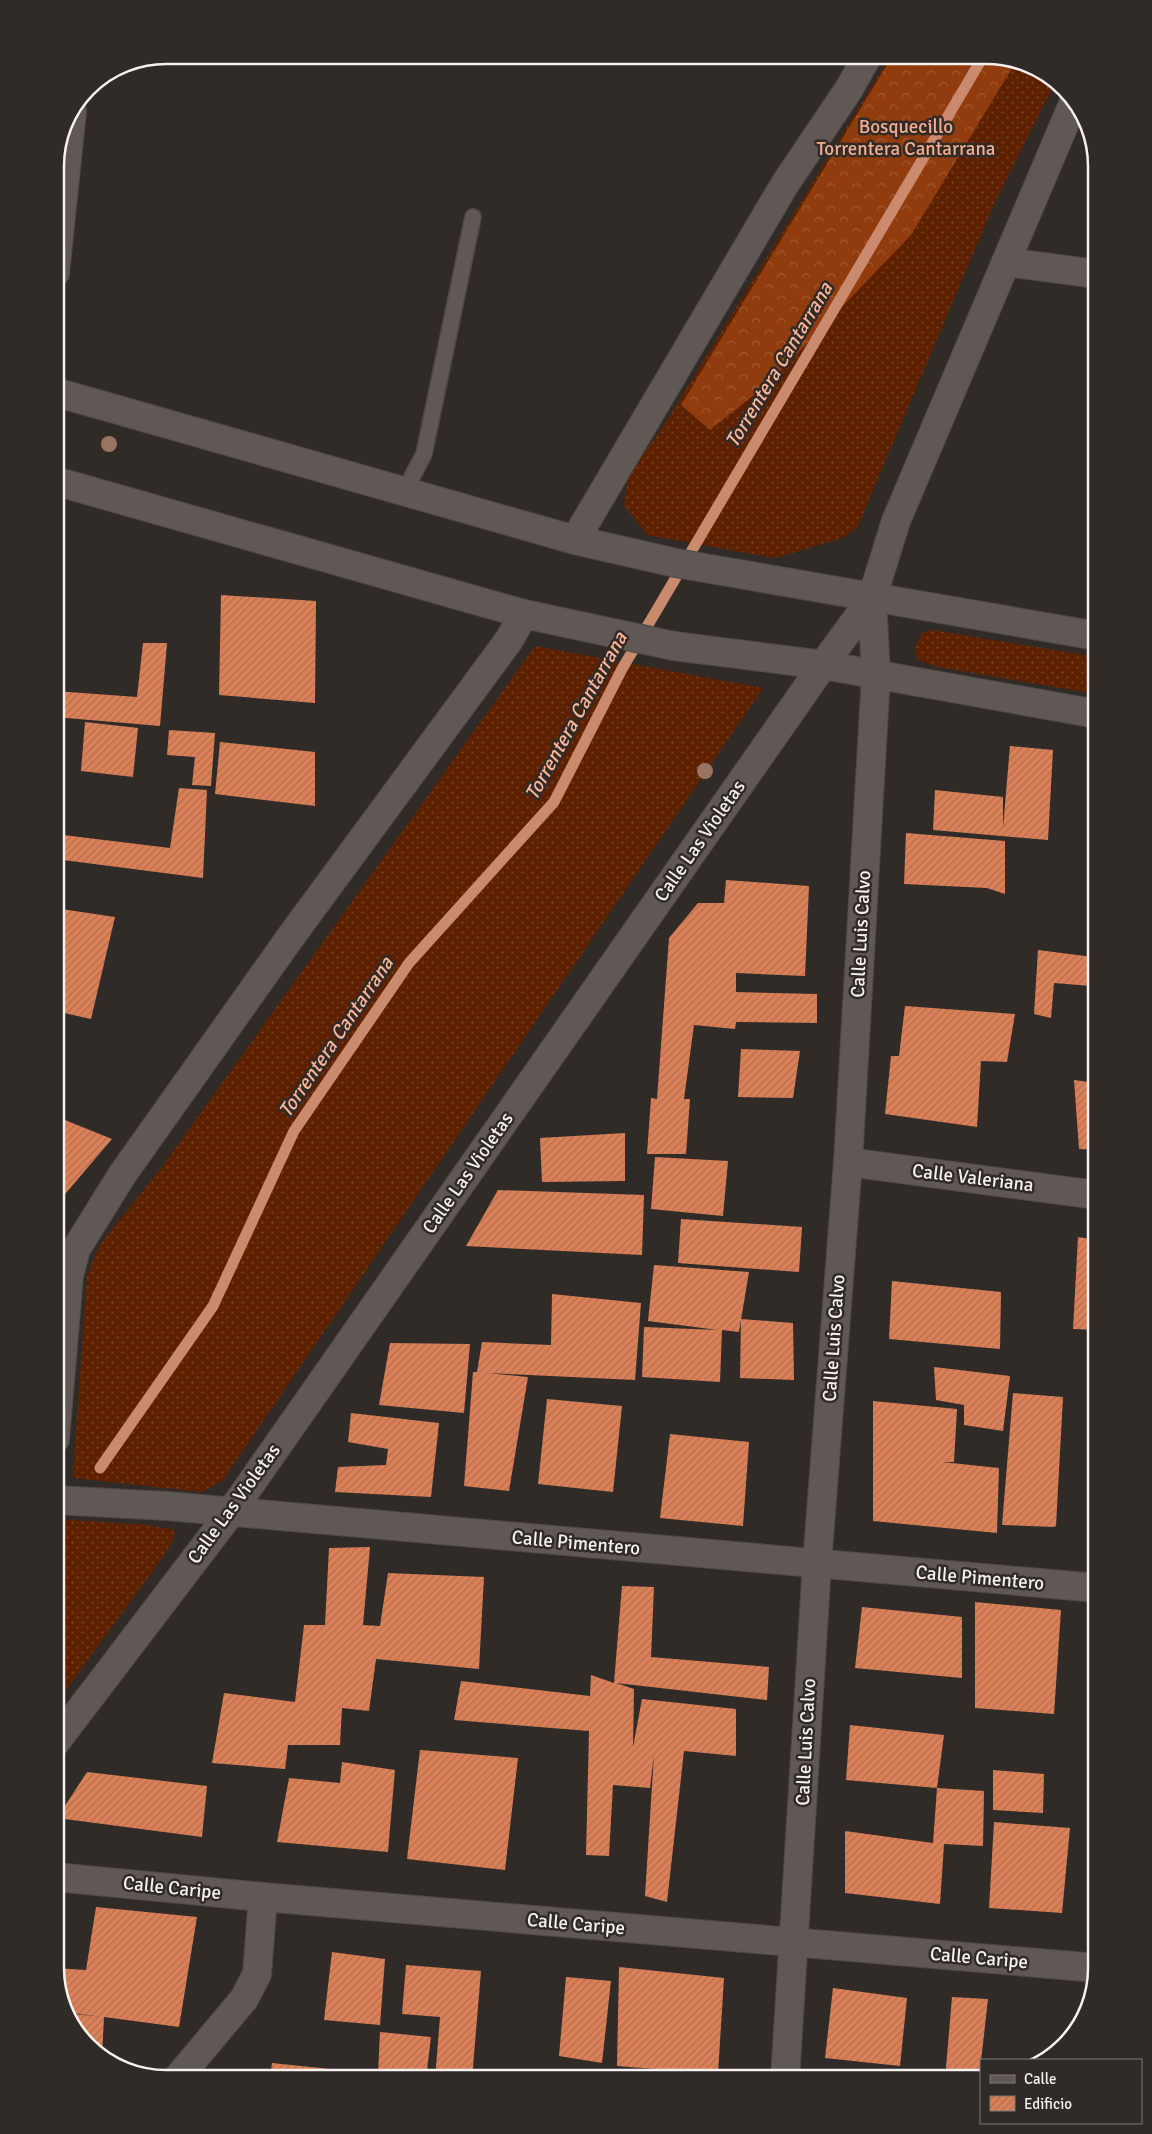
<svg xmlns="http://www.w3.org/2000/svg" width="1152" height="2134" font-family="Signika,sans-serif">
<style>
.grass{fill:url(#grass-dots)}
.forest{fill:url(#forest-crowns)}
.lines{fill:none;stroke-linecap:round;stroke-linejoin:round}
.stream{stroke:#c98a6e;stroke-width:11}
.building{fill:url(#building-hatch)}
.lane-casing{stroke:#4e4846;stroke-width:18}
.street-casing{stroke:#4e4846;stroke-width:30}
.secondary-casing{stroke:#4e4846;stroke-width:30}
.lane{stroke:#5f5855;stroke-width:15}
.street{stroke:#5f5855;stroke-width:28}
.secondary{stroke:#5f5855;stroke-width:28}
.tree{fill:#9c7261}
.labels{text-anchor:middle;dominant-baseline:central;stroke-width:5;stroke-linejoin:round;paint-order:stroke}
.park-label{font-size:19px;fill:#f4ad8f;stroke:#312b28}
.street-label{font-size:19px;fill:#f5f1ef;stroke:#312b28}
.water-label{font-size:20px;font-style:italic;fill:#fbb495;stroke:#312b28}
.rim{fill:none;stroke:#f5f1ef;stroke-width:2.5}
</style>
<defs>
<pattern id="grass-dots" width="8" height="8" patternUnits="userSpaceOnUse" patternTransform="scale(1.25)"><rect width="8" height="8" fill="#5e2100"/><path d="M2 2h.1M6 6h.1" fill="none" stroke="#764226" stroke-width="1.8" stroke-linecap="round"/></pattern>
<pattern id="forest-crowns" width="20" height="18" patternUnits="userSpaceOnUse" patternTransform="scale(1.25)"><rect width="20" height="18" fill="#903c0e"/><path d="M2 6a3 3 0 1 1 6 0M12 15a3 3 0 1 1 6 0" fill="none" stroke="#a05931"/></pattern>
<pattern id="building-hatch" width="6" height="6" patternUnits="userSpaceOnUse" patternTransform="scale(1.25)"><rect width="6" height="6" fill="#db8057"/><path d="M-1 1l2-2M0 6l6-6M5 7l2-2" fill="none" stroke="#b06f52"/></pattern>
</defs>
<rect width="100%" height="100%" fill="#312b28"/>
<g class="grass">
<polygon points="891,55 993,55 1053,78 1056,81 995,202 857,528 842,538 775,558 647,535 624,505 628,476 668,419"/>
<polygon points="932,630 1097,657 1097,694 938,667 918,660 915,648 922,633"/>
<polygon points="535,646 763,688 223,1480 202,1492 73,1478 87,1277 99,1246 162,1167"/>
<polygon points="55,1519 147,1525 175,1530 173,1540 163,1557 55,1705"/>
</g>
<polygon class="forest" points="893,55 993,55 1015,63 911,235 769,383 710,430 681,405"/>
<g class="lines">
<polyline class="stream" points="100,1468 213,1306 294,1131 409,963 554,802 622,669 984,55"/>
</g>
<g class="building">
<polygon points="221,595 316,601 315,703 219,695"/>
<polygon points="143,643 167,643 160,726 55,717 55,691 137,697"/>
<polygon points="85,722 138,728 133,777 81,771"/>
<polygon points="169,730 215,733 211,786 192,785 195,757 167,755"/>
<polygon points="220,742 315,752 315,806 215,794"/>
<polygon points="1010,746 1053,750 1048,840 933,830 935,790 1003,797 1003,828"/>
<polygon points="179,788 207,790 203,878 55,859 55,834 170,848"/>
<polygon points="906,833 1005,841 1005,894 987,888 904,884"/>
<polygon points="726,880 809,886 805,976 736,973 736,992 817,994 817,1023 736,1022 735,1029 694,1025 684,1099 690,1099 686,1154 647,1154 651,1098 657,1099 669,938 698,903 724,903"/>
<polygon points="55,908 115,917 91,1019 55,1011"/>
<polygon points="1038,950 1093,957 1091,986 1054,983 1051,1018 1034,1014"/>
<polygon points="905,1006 1015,1014 1007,1062 981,1061 977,1127 885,1114 891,1056 899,1056"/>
<polygon points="741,1049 800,1051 793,1098 738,1097"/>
<polygon points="1074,1080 1097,1083 1097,1150 1079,1149"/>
<polygon points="55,1116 112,1139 60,1200 55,1198"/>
<polygon points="625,1133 625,1181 542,1182 540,1138"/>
<polygon points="655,1157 728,1161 723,1216 651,1209"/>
<polygon points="498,1190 644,1195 642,1255 466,1246"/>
<polygon points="681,1219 802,1227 799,1272 678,1263"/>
<polygon points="1078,1237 1097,1240 1097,1330 1073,1329"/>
<polygon points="654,1265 749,1272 739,1332 722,1330 720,1382 642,1377 644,1327 718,1330 648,1321"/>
<polygon points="892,1281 1001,1292 1000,1349 889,1339"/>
<polygon points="552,1294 641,1303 635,1380 488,1373 528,1377 509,1491 464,1486 473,1372 477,1372 482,1342 551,1345"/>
<polygon points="741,1319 793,1323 794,1380 740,1378"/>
<polygon points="390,1343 470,1344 464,1413 379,1405"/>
<polygon points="934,1367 1010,1376 1003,1431 964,1425 964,1405 936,1400"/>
<polygon points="1013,1393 1063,1397 1056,1526 1054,1527 1002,1525"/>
<polygon points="547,1399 622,1406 613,1492 538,1484"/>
<polygon points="873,1401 957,1409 954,1462 942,1462 999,1468 997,1533 873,1521"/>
<polygon points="351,1413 439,1423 431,1497 335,1492 338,1467 386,1465 388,1449 348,1442"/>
<polygon points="670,1434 749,1442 743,1526 660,1518"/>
<polygon points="370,1547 363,1625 380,1626 388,1573 484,1577 479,1669 376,1659 369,1711 342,1708 340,1745 288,1745 285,1769 212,1763 224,1693 295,1702 304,1625 325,1625 329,1548"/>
<polygon points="622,1586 654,1587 651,1657 769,1667 767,1700 616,1683 634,1689 633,1747 642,1699 736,1709 736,1756 684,1751 667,1902 645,1896 654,1754 650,1788 613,1785 609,1856 586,1855 589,1731 454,1720 461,1681 590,1696 591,1675 614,1683"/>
<polygon points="975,1602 1061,1610 1054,1714 975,1708"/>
<polygon points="862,1607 962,1617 962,1678 855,1668"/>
<polygon points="850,1725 944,1735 937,1788 984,1791 983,1846 944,1844 940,1904 845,1893 845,1831 933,1843 937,1788 846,1780"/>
<polygon points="420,1750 518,1758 505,1870 407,1859"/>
<polygon points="342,1762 395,1770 388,1852 277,1842 289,1778 340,1783"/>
<polygon points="993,1770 1044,1774 1043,1813 993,1810"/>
<polygon points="87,1772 207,1786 202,1837 57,1818"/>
<polygon points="994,1822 1070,1828 1062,1913 989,1908"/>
<polygon points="96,1907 197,1917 179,2027 104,2017 102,2057 66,2013 102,2017 65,2012 55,1968 86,1970"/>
<polygon points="332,1952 385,1959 380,2025 324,2020"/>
<polygon points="406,1965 481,1971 472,2079 435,2079 440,2017 402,2014"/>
<polygon points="619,1967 724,1978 718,2074 617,2066"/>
<polygon points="566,1977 611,1981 602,2063 559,2056"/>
<polygon points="833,1988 907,1998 900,2066 825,2058"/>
<polygon points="952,1997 988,1999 979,2079 945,2079"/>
<polygon points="380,2032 431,2037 426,2079 270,2079 272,2063 378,2074"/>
<polygon points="827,2069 928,2077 928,2079 826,2079"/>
</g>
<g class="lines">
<defs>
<polyline id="lane" points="404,492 424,454 473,217"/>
<g id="street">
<polyline points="1006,262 1097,274"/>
<polyline points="55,273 72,111"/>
<polyline points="575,540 785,184 849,89 868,55"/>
<polyline points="848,1162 1097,1195"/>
<polyline points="55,1439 69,1276 76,1249 122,1175 292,935 509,640 524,614"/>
<polyline points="55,1500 167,1506 1097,1588"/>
<polyline points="55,1743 231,1512 823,665 872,598 896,521 1073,104"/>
<polyline points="55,1877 263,1897 1097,1968"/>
<polyline points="177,2079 244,1999 257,1974 263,1897"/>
<polyline points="785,2079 817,1564 848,1162 876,675 872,598"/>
</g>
<g id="secondary">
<polyline points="55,392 575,540 676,563 1097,636"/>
<polyline points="55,481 524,614 674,646 823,665 1097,714"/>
</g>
</defs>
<use href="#lane" class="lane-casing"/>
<use href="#street" class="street-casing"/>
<use href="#secondary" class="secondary-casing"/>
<use href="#lane" class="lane"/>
<use href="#street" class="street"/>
<use href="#secondary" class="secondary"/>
</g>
<g class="tree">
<circle cx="109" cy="444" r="8"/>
<circle cx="705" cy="771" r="8"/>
</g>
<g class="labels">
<g class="park-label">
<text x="906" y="127">Bosquecillo<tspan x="906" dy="22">Torrentera Cantarrana</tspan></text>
</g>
<g class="street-label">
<text transform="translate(700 841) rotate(-55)">Calle Las Violetas</text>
<text transform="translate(861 934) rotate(-87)">Calle Luis Calvo</text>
<text transform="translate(468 1173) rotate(-55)">Calle Las Violetas</text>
<text transform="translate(973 1178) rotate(7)">Calle Valeriana</text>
<text transform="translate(834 1338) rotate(-86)">Calle Luis Calvo</text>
<text transform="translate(234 1504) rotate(-54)">Calle Las Violetas</text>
<text transform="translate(576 1543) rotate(5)">Calle Pimentero</text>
<text transform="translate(980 1578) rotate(5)">Calle Pimentero</text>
<text transform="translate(806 1742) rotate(-87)">Calle Luis Calvo</text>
<text transform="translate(172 1888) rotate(6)">Calle Caripe</text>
<text transform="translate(576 1924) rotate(5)">Calle Caripe</text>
<text transform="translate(979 1958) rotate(5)">Calle Caripe</text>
</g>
<g class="water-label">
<text transform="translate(779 365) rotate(-59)">Torrentera Cantarrana</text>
<text transform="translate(576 716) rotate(-61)">Torrentera Cantarrana</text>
<text transform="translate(336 1037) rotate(-56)">Torrentera Cantarrana</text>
</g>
</g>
<path d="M0 0H1152V2134H0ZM166 64H986A102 102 0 0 1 1088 166V1968A102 102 0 0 1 986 2070H166A102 102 0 0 1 64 1968V166A102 102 0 0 1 166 64Z" fill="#312b28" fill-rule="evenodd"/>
<path class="rim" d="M166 64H986A102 102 0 0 1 1088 166V1968A102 102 0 0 1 986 2070H166A102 102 0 0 1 64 1968V166A102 102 0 0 1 166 64Z"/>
<rect x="980" y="2059" width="162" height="65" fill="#312b28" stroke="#7f7a78"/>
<rect x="990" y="2075" width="25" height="8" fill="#5f5855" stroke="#7f7a78"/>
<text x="1024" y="2084" font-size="15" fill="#f5f1ef">Calle</text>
<rect x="990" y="2096" width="25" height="15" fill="url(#building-hatch)" stroke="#7f7a78"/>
<text x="1024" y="2109" font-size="15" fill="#f5f1ef">Edificio</text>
</svg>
